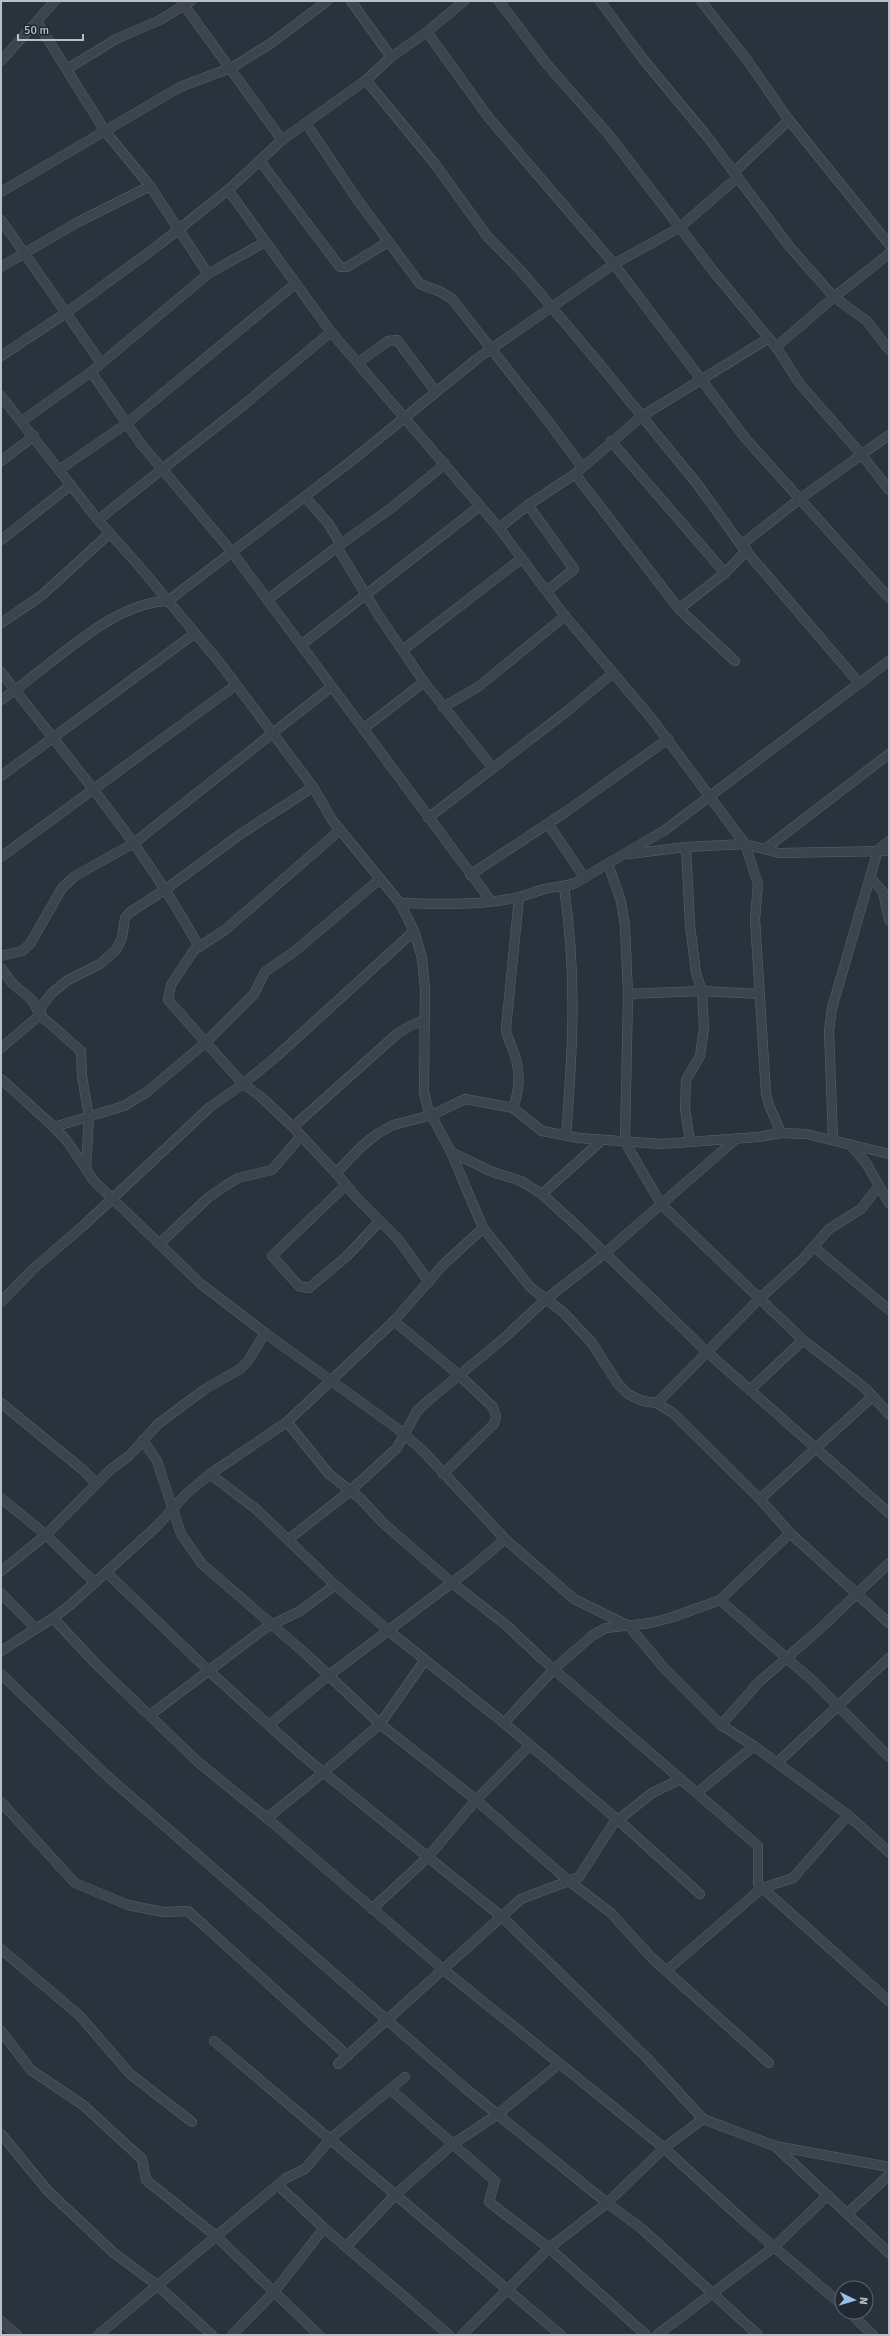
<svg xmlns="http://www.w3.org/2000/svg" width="890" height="2336" font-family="Signika,sans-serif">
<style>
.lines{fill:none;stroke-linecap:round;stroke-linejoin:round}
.minor-casing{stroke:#5a626b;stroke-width:10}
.minor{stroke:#3c444d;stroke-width:9}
</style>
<rect width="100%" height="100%" fill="#28333d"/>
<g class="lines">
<defs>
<g id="minor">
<polyline points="181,1 282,140"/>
<polyline points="351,1 391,57"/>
<polyline points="499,1 545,62 609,135 714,272 776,347 800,384 862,455 889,490"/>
<polyline points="600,1 643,59 706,135 789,246 834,297 867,321 889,350"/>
<polyline points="701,1 747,60 789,120 889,244"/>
<polyline points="37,22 105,131 150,186 208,274"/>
<polyline points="427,32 489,118 614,264 746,439 889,598"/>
<polyline points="1,61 55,1"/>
<polyline points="67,69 116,39 160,20 191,1"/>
<polyline points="366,80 435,164 487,236 522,272 597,361 698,485 741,545 859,683"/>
<polyline points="306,123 357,199 420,284 441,292 452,299 545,417 582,467"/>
<polyline points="260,161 340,267 347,267 388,242"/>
<polyline points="734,172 789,120"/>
<polyline points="228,190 331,332 499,528 565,616 652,719 745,844 758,884 755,919 766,1094 769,1105 781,1133"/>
<polyline points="1,192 180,87 233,67 270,44 327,1"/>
<polyline points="1,220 101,363"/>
<polyline points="1,267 78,222 150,186"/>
<polyline points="776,347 834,297 889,254"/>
<polyline points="1,356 66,313 160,244 228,190 282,140 366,80 391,57 427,32 464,1"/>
<polyline points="359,362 388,341 397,340 436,392"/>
<polyline points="91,372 141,444 232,552 491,901"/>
<polyline points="1,396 98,520 140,567 220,663 313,787 332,820 400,903 414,931 422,958 425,989 424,1092 428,1109 451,1152 483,1228 530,1287 563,1312 592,1343 618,1384 628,1394 642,1401 657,1403 674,1414 760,1499 790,1533 889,1623"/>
<polyline points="22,421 91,372 208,274 265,242"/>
<polyline points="611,441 725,573"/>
<polyline points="1,461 34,436"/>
<polyline points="445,464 390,509 337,547 379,616 424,682 492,767"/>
<polyline points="59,470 126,424 295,284"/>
<polyline points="575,474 679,609 725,573 747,550"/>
<polyline points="305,497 328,523 341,544"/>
<polyline points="528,505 574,569 547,591"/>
<polyline points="98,520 246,403 331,332"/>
<polyline points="499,528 528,505 575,474 642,416 769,338"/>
<polyline points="1,540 71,485"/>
<polyline points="741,545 801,498 889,435"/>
<polyline points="267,600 337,547"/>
<polyline points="679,609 735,661"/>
<polyline points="1,623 41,596 110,533"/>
<polyline points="301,645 480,506"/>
<polyline points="404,649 521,559"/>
<path d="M1 672C70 761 144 846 198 945"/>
<path d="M1 700C50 668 110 602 168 601L350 462 478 358 614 264 679 228 738 177"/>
<polyline points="443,707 478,687 565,616"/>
<polyline points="363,729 424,682"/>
<polyline points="1,776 194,634"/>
<polyline points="428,818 566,712 613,673"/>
<polyline points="548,824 585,878"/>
<polyline points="340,830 225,930 194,950 171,985 168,1000 243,1084 260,1096 293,1127 336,1173 356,1197 398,1239 429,1282"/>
<polyline points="686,847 690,925 696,973 702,991 704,1028 700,1056 686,1080 685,1108 690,1142"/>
<polyline points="765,849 889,754"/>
<polyline points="629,854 686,847 745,844 779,853 889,851"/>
<polyline points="1,857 236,685"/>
<polyline points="608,864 621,901 625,926 628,994 625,1142 661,1204 803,1340 865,1388 889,1414"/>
<polyline points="470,875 567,811 668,739"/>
<polyline points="870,877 883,892 889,920"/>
<path d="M564 887C577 975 573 1049 566 1136"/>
<path d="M400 903C439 904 481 906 519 897 528 895 536 891 545 889 556 886 565 887 575 883L665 830 889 661"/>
<polyline points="1,956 22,951 30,944 62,888 75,876 134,843 331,687"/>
<polyline points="1,968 13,984 32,1000 40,1015 81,1051 82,1076 89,1117 86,1169"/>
<polyline points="628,994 702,991 760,994"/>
<polyline points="1,1048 40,1015 42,1005 53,992 68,980 100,964 116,950 122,938 125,918 129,913 166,889 242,833 313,787"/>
<polyline points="1,1079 54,1127 67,1141 94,1181 201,1284 265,1333 398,1429 423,1451 505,1539 470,1569 328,1676 269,1725"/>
<path d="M513 1108C520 1089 521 1072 514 1053 511 1044 507 1038 506 1029L519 897"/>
<polyline points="54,1127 124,1106 147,1092 206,1042 254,994 265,972 295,951 380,879"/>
<polyline points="293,1127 398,1033 410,1026 424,1020"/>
<polyline points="833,1140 829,1031 832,1008 878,850 889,841"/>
<polyline points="850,1144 866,1163 889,1203"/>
<polyline points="451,1152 490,1171 521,1181 542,1194 579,1228 707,1352 889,1513"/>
<polyline points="336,1173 362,1146 377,1134 393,1125 432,1115 465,1099 513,1108 542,1131 579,1138 661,1144 758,1137 781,1133 806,1134 889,1154"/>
<polyline points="346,1185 272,1256 299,1286 309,1288 347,1256 379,1222"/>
<polyline points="542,1194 601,1141"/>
<polyline points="159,1244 209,1197 225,1186 238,1178 272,1170 301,1136"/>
<polyline points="814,1247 889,1310"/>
<polyline points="1,1302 33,1269 83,1226 210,1107 243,1084 277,1056 414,931"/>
<polyline points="394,1321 458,1374 493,1407 496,1416 494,1424 443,1474"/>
<polyline points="750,1390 803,1340"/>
<polyline points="1,1403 82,1469 96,1483"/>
<polyline points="657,1403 760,1298 802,1260 829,1229 861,1209 878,1187"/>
<polyline points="287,1422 329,1474 361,1499 383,1523 451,1582 506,1625 543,1660 758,1846 758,1884 889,2001"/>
<polyline points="143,1440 157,1461 181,1534 202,1564 306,1654 380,1724 470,1795 569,1881 611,1913 652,1958 769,2063"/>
<polyline points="210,1474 256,1509 335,1585 389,1631 504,1723 618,1820 700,1894"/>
<polyline points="1,1498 46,1535 95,1583"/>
<polyline points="760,1499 873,1396"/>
<polyline points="289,1539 350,1491 397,1448 417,1411 429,1400 503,1339 545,1300 604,1254 736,1139"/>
<polyline points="505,1539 574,1599 629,1626 664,1668 721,1725 754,1746 848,1815 889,1852"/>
<polyline points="1,1571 46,1535 110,1470 130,1455 158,1424 205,1389 240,1369 248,1361 265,1333"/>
<polyline points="106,1572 209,1671 302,1755 502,1917 647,2058 703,2119"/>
<polyline points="1,1593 36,1629"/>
<polyline points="720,1600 813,1681 889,1757"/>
<polyline points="53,1618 100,1668 198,1762 267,1818 444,1970 664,2148 745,2222 842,2305"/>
<polyline points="1,1651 53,1618 69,1606 157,1526 186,1494 210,1474 287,1422 394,1321 443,1265 483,1228"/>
<polyline points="1,1674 105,1774 465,2088 607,2203 641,2228 758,2335"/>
<polyline points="150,1715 252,1638 267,1627 300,1611 335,1585"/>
<polyline points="504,1723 554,1669 593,1635 606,1628 650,1623 670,1618 720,1600 790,1533"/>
<polyline points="721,1725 759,1682 822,1627 889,1563"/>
<polyline points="777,1763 889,1658"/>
<polyline points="698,1792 754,1746"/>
<polyline points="1,1802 75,1883 128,1905 163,1912 188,1911 348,2056"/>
<polyline points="267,1818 324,1772 380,1724 425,1660"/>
<polyline points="372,1909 428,1857 476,1800 530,1745"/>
<polyline points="1,1949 80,2016 130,2074 192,2122"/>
<polyline points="666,1971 762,1888 793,1878 848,1815"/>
<polyline points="1,2031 31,2070 83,2105 142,2159 146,2180 216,2236 319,2335"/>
<polyline points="214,2041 561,2335"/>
<polyline points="338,2064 521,1899 579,1877 613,1824 652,1793 681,1779"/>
<polyline points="390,2089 495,2181 489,2202 549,2248 646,2335"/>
<polyline points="1,2134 48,2191 115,2254 157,2285 212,2335"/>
<polyline points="775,2146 889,2253"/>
<polyline points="278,2185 324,2228 449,2335"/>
<polyline points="848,2213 889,2175"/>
<polyline points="346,2247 396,2194 453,2144 498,2114 559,2064"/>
<polyline points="849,2312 873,2335"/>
<polyline points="1,2321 17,2335"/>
<polyline points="98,2335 286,2178 305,2169 331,2138 405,2077"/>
<polyline points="232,2335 274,2292 324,2228"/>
<polyline points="462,2335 549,2248 607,2203 664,2148 703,2119 775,2146 889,2167"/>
<polyline points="657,2335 774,2247 828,2195"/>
</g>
</defs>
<use href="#minor" class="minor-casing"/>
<use href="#minor" class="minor"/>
</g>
<rect width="890" height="2336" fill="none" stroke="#b8bfc8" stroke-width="4"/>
<g transform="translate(854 2300) rotate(95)"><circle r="19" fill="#212932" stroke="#5d656e"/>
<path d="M0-3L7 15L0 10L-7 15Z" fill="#99c0ec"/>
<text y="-6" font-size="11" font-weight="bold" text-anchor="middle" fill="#b8bfc8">N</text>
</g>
<path d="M18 34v6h65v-6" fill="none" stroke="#b8bfc8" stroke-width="2"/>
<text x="24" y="34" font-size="12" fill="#b8bfc8" stroke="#212932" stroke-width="3" paint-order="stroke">50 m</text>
</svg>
